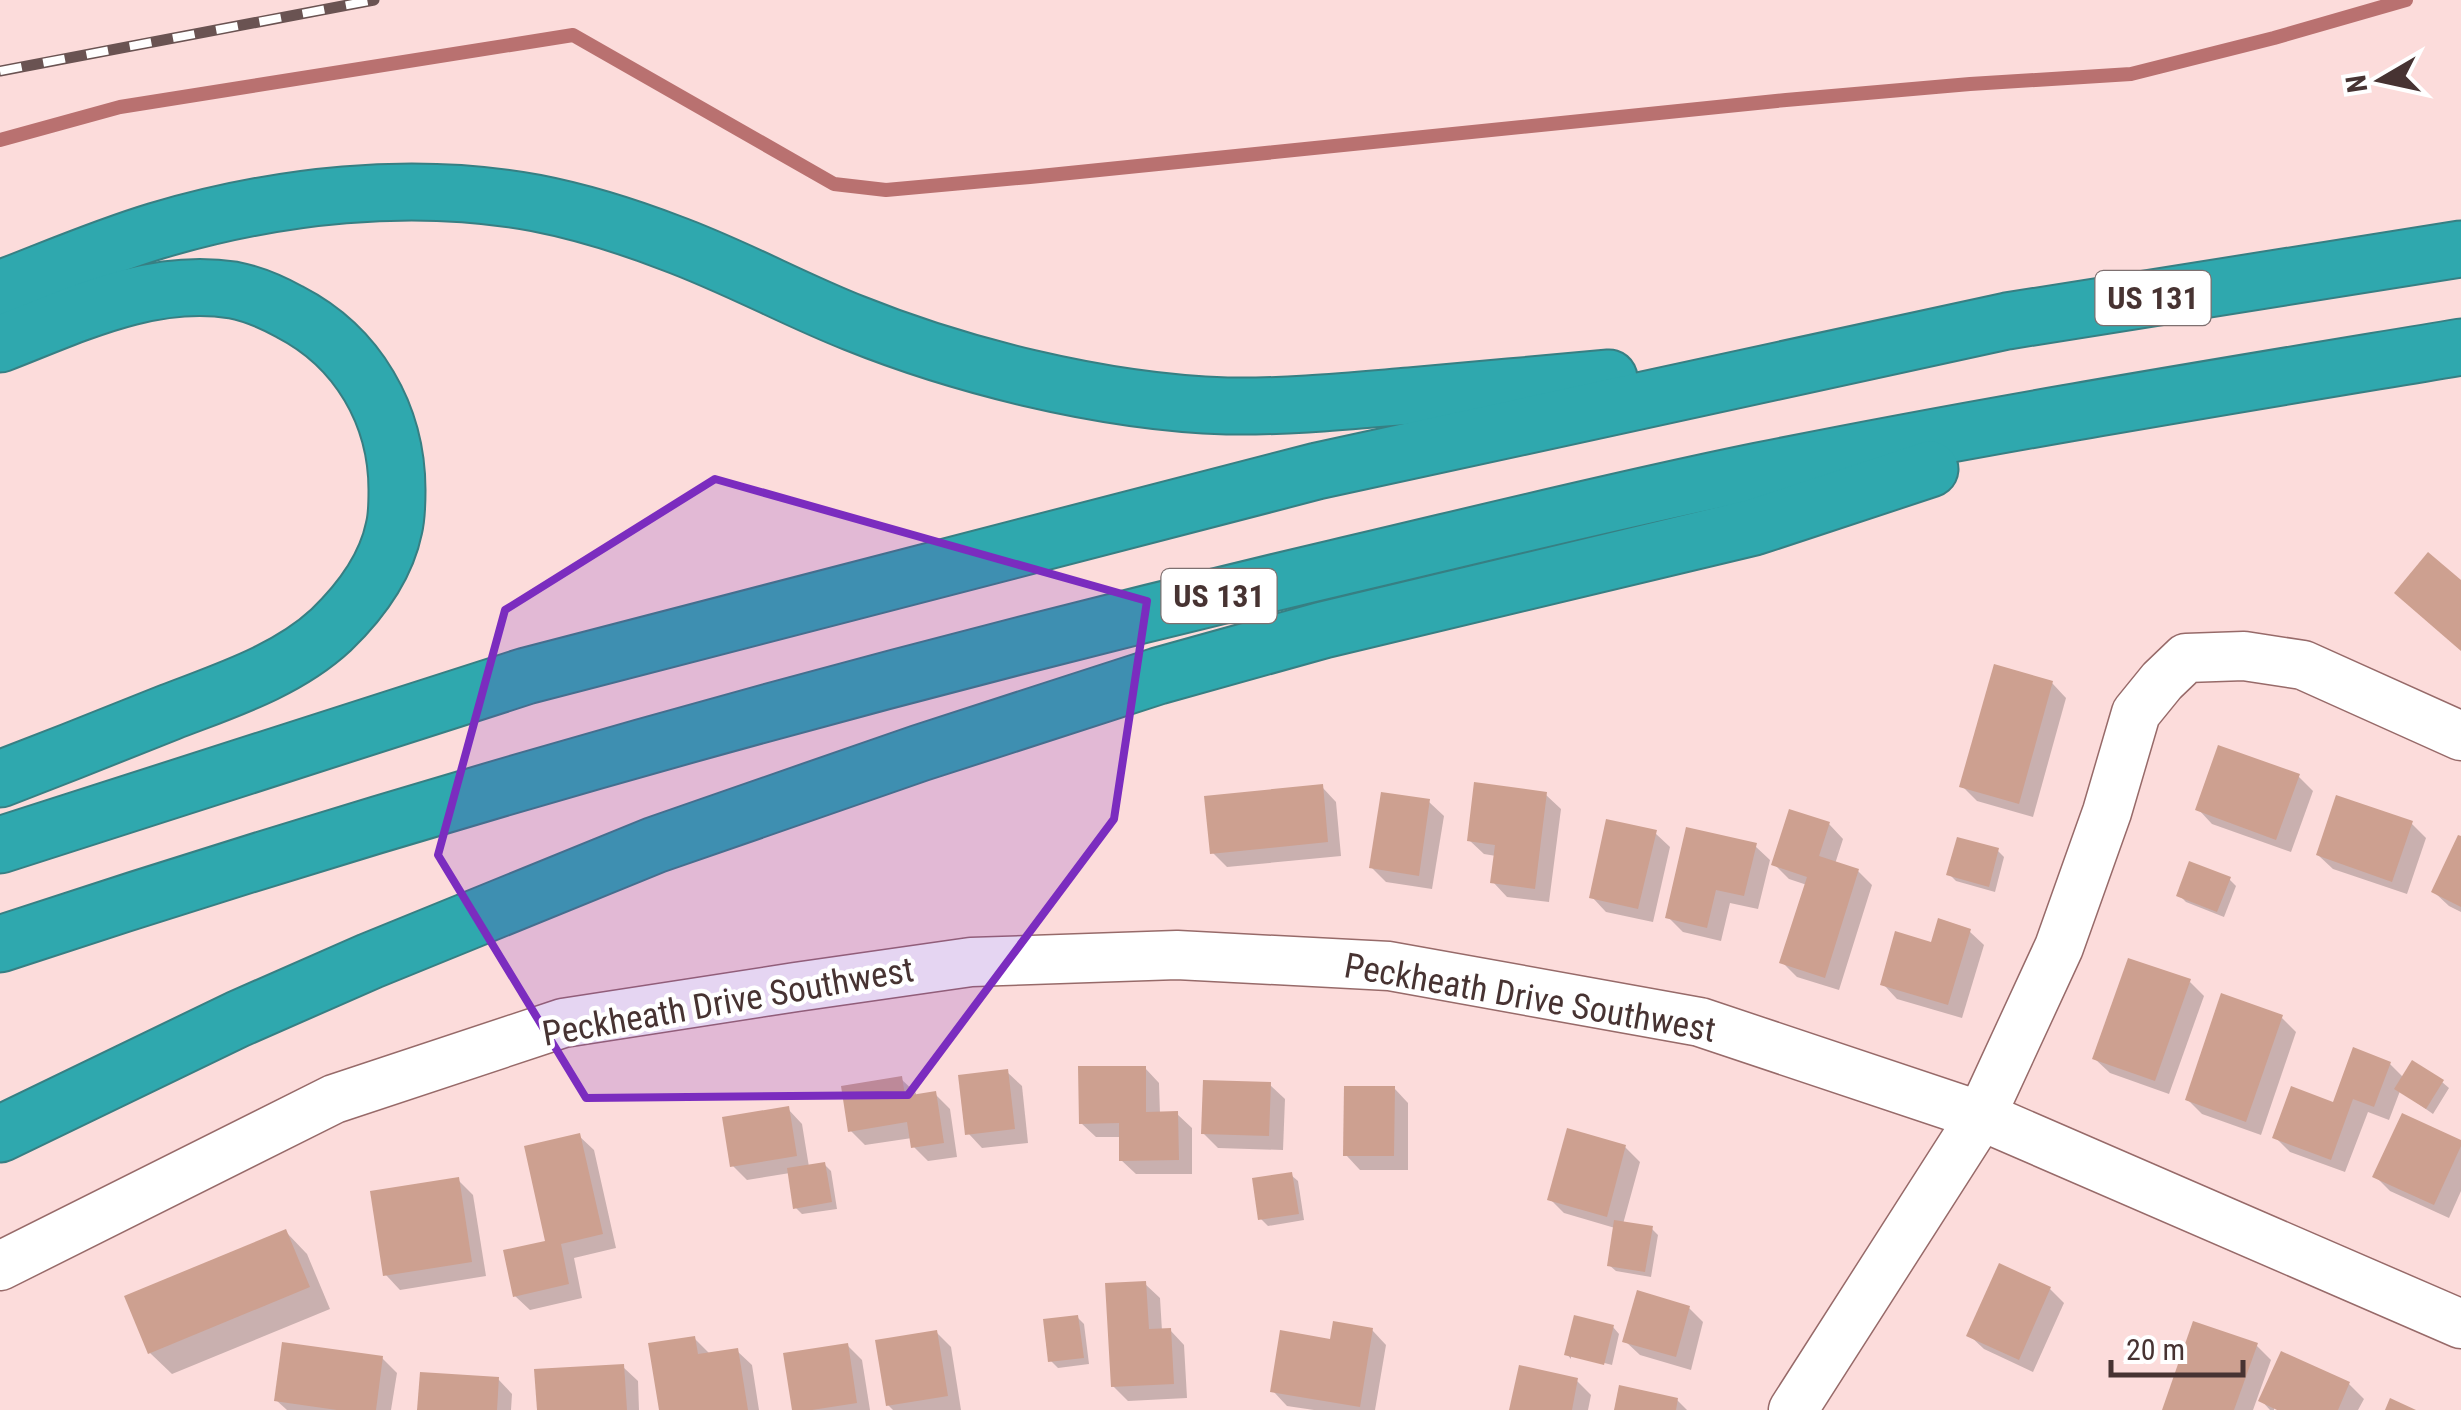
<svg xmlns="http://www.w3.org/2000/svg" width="2461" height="1410" font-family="'Roboto Condensed',sans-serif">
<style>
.shadow{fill:#0003}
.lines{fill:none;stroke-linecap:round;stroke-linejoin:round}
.stream{stroke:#b97170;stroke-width:14}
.building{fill:#cda090}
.street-casing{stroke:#976a69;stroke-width:51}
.highway-casing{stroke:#377f83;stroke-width:59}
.street{stroke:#fff;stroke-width:48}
.highway{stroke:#2fa8ae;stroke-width:55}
.rail-casing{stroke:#6a5352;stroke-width:11}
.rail{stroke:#fff;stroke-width:8;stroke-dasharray:22;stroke-linecap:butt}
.marked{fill:#7b2cbf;fill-opacity:0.2;stroke:#7b2cbf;stroke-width:8;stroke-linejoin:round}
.labels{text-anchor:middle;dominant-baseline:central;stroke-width:9;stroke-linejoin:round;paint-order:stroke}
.shield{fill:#fff;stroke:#7e7070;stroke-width:2.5}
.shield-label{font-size:32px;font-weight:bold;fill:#473332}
.street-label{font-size:35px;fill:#473332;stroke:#fff}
</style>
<rect width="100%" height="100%" fill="#fcdcdb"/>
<g class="shadow">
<polygon points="2052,683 2066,698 2033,817 1977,801 1962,786"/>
<polygon points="2298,776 2313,791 2291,852 2212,824 2198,809"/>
<polygon points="1322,787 1336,802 1341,856 1227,867 1213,853"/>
<polygon points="1546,795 1561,809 1549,902 1507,897 1493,882 1496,856 1484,854 1469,840"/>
<polygon points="1429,802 1444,816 1432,889 1386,882 1371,867"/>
<polygon points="2411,823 2426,838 2407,894 2333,869 2318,855"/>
<polygon points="1829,824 1843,839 1835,864 1858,871 1872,885 1839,990 1797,977 1782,962 1807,885 1789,879 1774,864"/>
<polygon points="1655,833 1670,847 1653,922 1606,912 1592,897"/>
<polygon points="2461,839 2461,912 2449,906 2434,892"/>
<polygon points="1755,846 1770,860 1758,909 1730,903 1721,941 1683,932 1668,917"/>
<polygon points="1998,851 2004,857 1995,892 1956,881 1949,874"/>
<polygon points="2229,879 2236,886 2224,917 2186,902 2179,895"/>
<polygon points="1969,931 1984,945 1962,1018 1897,999 1883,984"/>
<polygon points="2190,982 2204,996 2169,1094 2110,1073 2095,1059"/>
<polygon points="2282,1018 2296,1032 2261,1135 2202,1114 2187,1099"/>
<polygon points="2390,1064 2404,1078 2442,1082 2449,1088 2433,1114 2400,1091 2389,1120 2368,1112 2345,1172 2290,1152 2275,1137 2334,1105"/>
<polygon points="1145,1068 1159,1083 1160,1114 1177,1114 1192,1128 1192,1174 1136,1174 1121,1160 1122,1137 1096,1137 1081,1123"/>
<polygon points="1007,1072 1022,1086 1028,1143 982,1148 968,1133"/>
<polygon points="901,1079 916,1093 916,1097 935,1094 950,1109 957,1157 928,1161 914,1147 912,1138 865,1145 850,1130"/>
<polygon points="1270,1085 1285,1099 1283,1150 1218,1148 1203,1133"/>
<polygon points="1394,1088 1408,1103 1408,1170 1360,1170 1346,1155"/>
<polygon points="788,1109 802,1124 809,1167 824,1164 831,1171 837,1209 802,1214 795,1207 790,1173 747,1180 733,1166"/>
<polygon points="579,1136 594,1150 616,1248 574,1258 582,1298 530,1310 515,1296 548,1243"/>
<polygon points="2461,1143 2461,1191 2449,1218 2390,1191 2375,1176"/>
<polygon points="1625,1147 1640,1162 1623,1224 1652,1229 1658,1235 1651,1277 1616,1271 1609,1265 1615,1228 1564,1213 1550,1199"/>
<polygon points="1291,1175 1298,1181 1304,1220 1268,1226 1261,1219"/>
<polygon points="458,1180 473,1195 486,1276 400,1290 386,1275"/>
<polygon points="286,1232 307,1254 330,1309 172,1374 150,1353"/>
<polygon points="1145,1284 1160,1298 1162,1331 1170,1330 1184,1345 1187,1398 1128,1401 1113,1386"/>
<polygon points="2050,1289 2064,1303 2033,1372 1984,1349 1969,1335"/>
<polygon points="1689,1308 1703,1322 1691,1370 1640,1355 1625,1341"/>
<polygon points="1077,1317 1084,1324 1089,1364 1058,1368 1051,1361"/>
<polygon points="1613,1327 1619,1334 1612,1365 1571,1354 1571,1359 1567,1354"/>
<polygon points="1372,1330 1386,1345 1375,1410 1314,1410 1287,1406 1273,1391 1332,1342"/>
<polygon points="936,1332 951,1347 961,1410 893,1410 888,1405"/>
<polygon points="694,1338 709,1353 737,1351 752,1365 759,1410 661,1410"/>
<polygon points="847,1345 862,1360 870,1410 795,1410"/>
<polygon points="2256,1345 2271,1360 2253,1410 2164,1410"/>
<polygon points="2282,1354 2349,1384 2364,1399 2358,1410 2283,1410 2274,1406 2274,1410 2270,1410 2261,1400"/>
<polygon points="382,1358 397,1373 391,1410 287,1410 276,1400"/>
<polygon points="623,1367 638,1381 639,1410 539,1410"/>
<polygon points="498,1379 512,1394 511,1410 420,1410"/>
<polygon points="1577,1381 1591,1395 1588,1410 1512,1410"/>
<polygon points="1677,1400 1687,1410 1616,1410"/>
</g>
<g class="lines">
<polyline class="stream" points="0,140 120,107 573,35 834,184 886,190 1030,177 1786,100 1970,84 2131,74 2274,38 2406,0"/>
</g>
<g class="building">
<polygon points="2428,552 2461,580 2461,651 2394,593"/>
<polygon points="1994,664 2053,681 2019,804 1959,787"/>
<polygon points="2218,745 2300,774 2276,840 2195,810"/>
<polygon points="1474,782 1547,792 1535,889 1490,883 1495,845 1467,841"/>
<polygon points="1323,784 1328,842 1210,854 1204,796"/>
<polygon points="1381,792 1430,799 1419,876 1369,868"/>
<polygon points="2336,795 2413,821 2392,882 2316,855"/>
<polygon points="1789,809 1830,822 1819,856 1859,869 1825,978 1779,963 1807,877 1771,865"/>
<polygon points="1606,819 1657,830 1638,909 1589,898"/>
<polygon points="1686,827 1757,843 1744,896 1716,890 1707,928 1665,918"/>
<polygon points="2458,835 2461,836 2461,907 2431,892"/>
<polygon points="1957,837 1999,848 1989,887 1946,875"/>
<polygon points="2189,861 2231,877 2217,912 2176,896"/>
<polygon points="1938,918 1971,929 1948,1005 1880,985 1895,931 1931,942"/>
<polygon points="2128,958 2191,979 2155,1081 2092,1059"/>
<polygon points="2221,993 2283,1015 2246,1122 2185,1100"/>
<polygon points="2353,1047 2391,1062 2374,1107 2353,1099 2331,1160 2272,1138 2291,1086 2333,1102"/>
<polygon points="2412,1060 2444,1080 2426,1109 2394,1089"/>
<polygon points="1078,1066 1146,1066 1146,1112 1178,1111 1179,1160 1119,1161 1119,1123 1079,1124"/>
<polygon points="1008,1069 1015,1129 965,1135 958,1075"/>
<polygon points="902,1076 905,1096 936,1091 944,1143 911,1148 907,1122 848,1132 841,1086"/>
<polygon points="1203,1080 1271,1082 1269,1136 1201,1134"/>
<polygon points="1344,1086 1395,1086 1394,1156 1343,1156"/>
<polygon points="789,1106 797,1156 730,1167 722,1117"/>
<polygon points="2402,1113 2461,1140 2461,1146 2434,1205 2372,1177"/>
<polygon points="1567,1128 1626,1145 1607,1217 1547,1200"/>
<polygon points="580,1133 603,1234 561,1244 569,1284 513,1297 503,1250 545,1241 524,1146"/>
<polygon points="825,1162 832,1202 793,1209 787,1168"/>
<polygon points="1292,1172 1299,1214 1258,1220 1252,1178"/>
<polygon points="459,1177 472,1262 383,1276 370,1191"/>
<polygon points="1614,1220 1653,1226 1645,1272 1607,1266"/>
<polygon points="286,1229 310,1287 148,1354 124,1296"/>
<polygon points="1999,1263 2051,1287 2019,1360 1966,1336"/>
<polygon points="1146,1281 1149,1329 1171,1328 1174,1384 1111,1387 1105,1283"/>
<polygon points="1637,1290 1690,1306 1676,1357 1622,1342"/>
<polygon points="1078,1315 1084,1358 1048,1362 1043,1319"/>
<polygon points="1574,1315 1614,1325 1604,1365 1564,1355"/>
<polygon points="1333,1321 1373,1328 1360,1407 1270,1392 1280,1330 1330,1339"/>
<polygon points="2193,1321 2258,1343 2234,1410 2162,1410"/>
<polygon points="937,1330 948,1396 886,1406 875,1340"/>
<polygon points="695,1336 698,1354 738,1348 748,1410 659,1410 648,1343"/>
<polygon points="282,1342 383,1356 376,1410 337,1410 274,1401"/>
<polygon points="848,1343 857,1403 812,1410 792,1410 783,1353"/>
<polygon points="2281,1351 2350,1382 2338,1410 2277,1410 2258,1401"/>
<polygon points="624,1364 627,1410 537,1410 534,1369"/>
<polygon points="1519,1365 1578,1378 1572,1410 1509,1410"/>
<polygon points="420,1372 499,1377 497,1410 417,1410"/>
<polygon points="1619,1385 1678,1398 1676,1410 1614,1410"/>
<polygon points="2390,1398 2416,1410 2385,1410"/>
</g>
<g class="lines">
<defs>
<g id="street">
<polyline points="0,1266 334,1099 563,1023 796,987 971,962 1177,955 1389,966 1700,1022 1981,1116 2461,1324"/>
<polyline points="1793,1410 1981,1116 2059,947 2107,812 2136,713 2162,681 2186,658 2244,656 2303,665 2461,736"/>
</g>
<g id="highway">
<path d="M0 289C52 269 103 247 156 231 277 195 411 180 536 203 582 212 627 226 671 243 734 266 793 299 854 323 911 346 970 364 1029 378 1093 393 1161 404 1227 406 1288 407 1349 401 1410 396 1476 390 1543 384 1609 378"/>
<path d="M0 344C75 315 151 277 233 290 254 294 272 302 290 312 358 347 397 415 397 490 397 502 397 516 394 528 386 567 359 603 331 630 287 671 224 691 170 712 113 735 57 757 0 779"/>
<polyline points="0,845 526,676 1317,471 2007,321 2461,249"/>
<path d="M0 944C439 799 886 674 1336 568 1477 535 1617 500 1759 471 1991 424 2227 386 2461 347"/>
<polyline points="0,1134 238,1019 370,961 655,845 920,753 1158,676 1323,630 1754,527 1930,469"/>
</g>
</defs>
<use href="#street" class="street-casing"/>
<use href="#highway" class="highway-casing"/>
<use href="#street" class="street"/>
<use href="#highway" class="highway"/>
<defs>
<polyline id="rail" points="0,71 374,0"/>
</defs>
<use href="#rail" class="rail-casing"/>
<use href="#rail" class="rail"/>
</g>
<path class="marked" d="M715 479 1147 601 1114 819 908 1095 586 1098 438 855 505 610Z"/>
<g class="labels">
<g class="shield">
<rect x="2095.5" y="271" width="115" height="54" rx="8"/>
<rect x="1161.5" y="569" width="115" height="54" rx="8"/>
</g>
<g class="shield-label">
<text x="2153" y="298">US 131</text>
<text x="1219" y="596">US 131</text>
</g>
<g class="street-label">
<text transform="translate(1530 998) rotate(10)">Peckheath Drive Southwest</text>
<text transform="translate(728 1002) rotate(-10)">Peckheath Drive Southwest</text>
</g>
</g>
<g transform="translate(2381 80) rotate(261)" stroke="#ffffff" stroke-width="8" paint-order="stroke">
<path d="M0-8L18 38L0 25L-18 38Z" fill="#473332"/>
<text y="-15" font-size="28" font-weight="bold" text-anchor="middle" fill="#473332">N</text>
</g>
<path d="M2111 1360v15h132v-15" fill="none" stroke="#473332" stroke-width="5"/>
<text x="2126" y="1360" font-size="30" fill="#473332" stroke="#ffffff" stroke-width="8" paint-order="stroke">20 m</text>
</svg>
